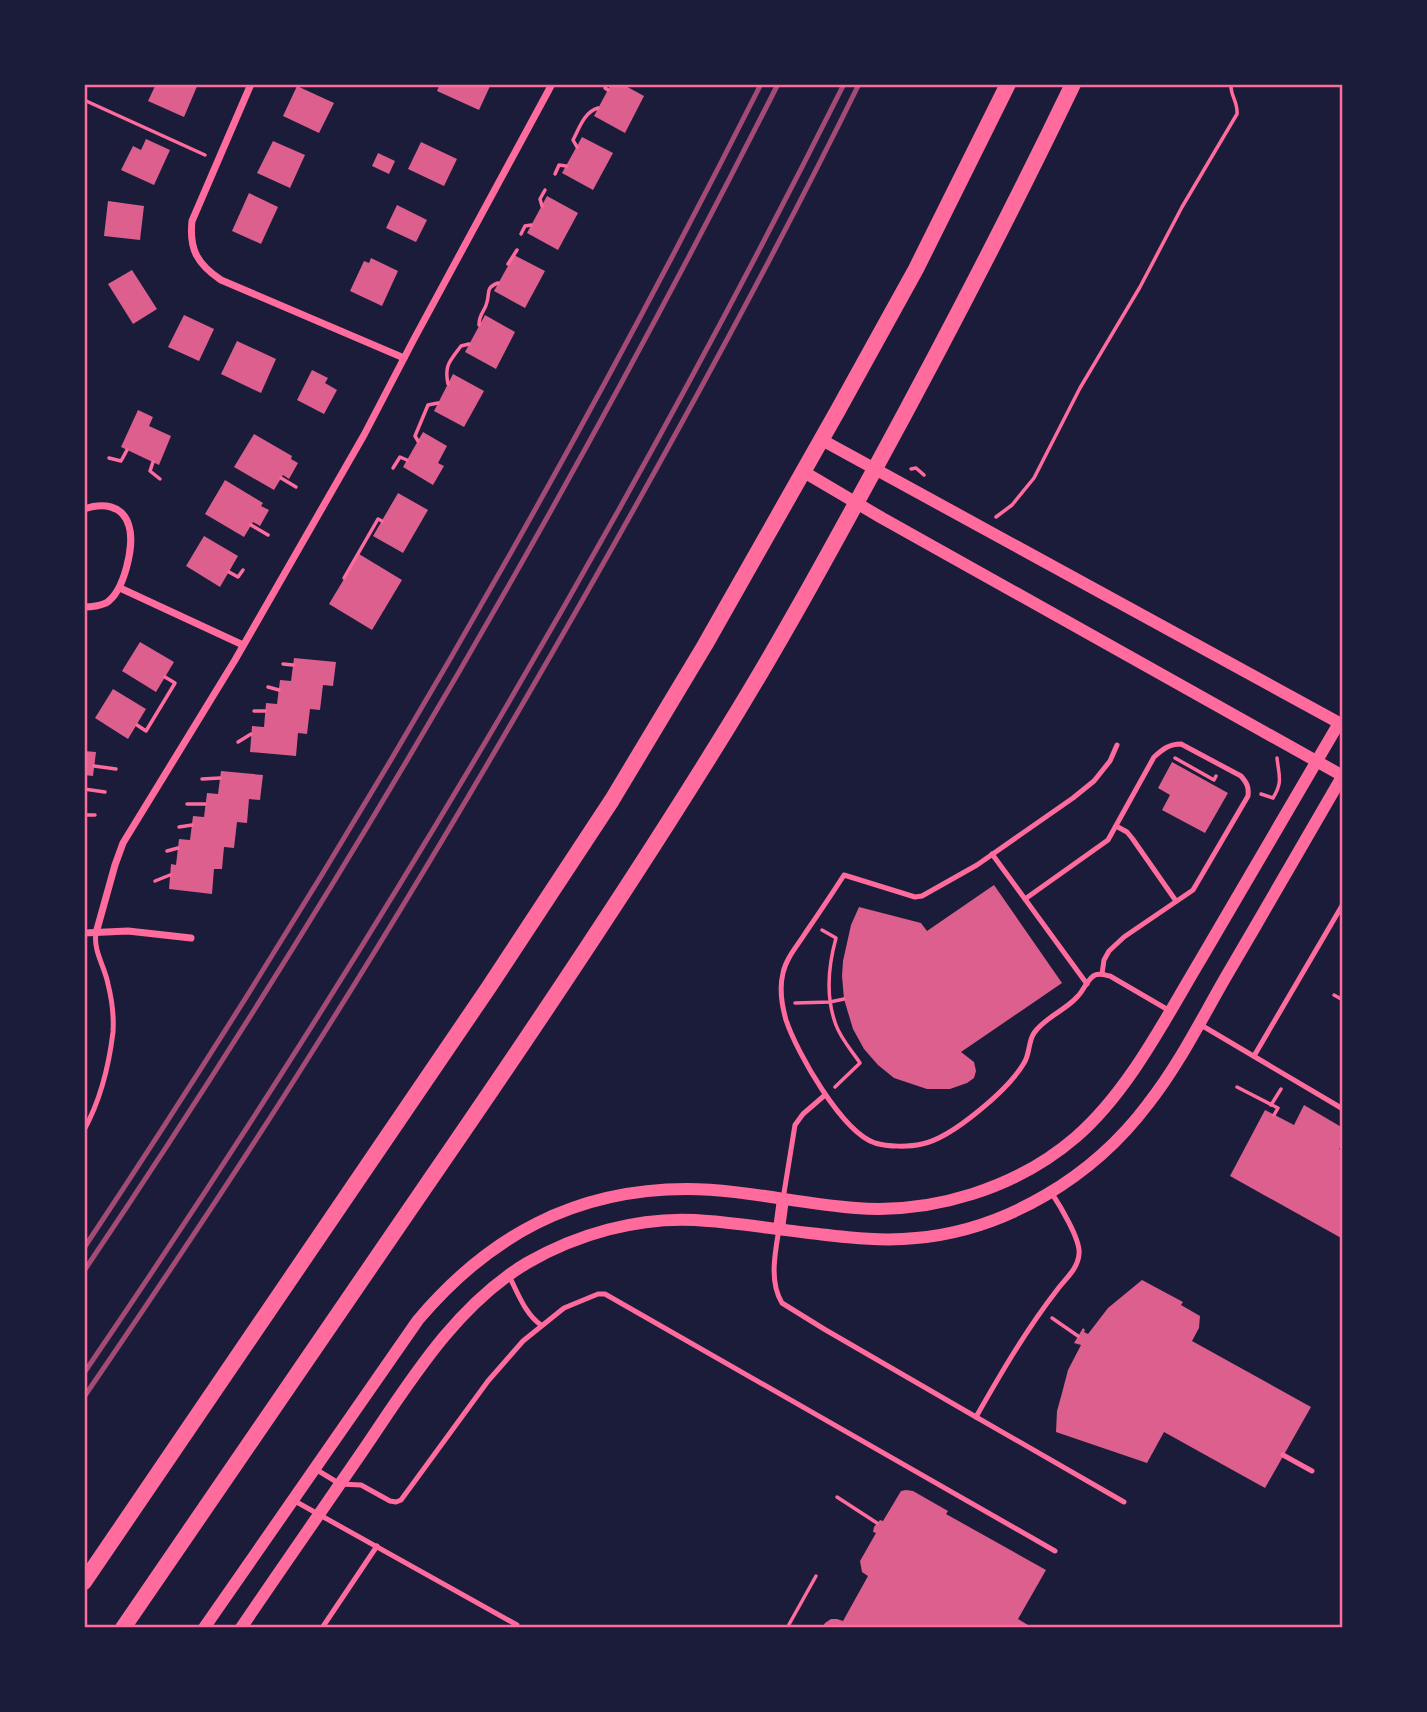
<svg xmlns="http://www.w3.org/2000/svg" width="1427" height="1712" font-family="Figtree,sans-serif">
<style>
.building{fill:#dd5f8e}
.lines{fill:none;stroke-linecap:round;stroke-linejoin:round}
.path{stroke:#ff6b9d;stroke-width:3.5}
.service{stroke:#ff6b9d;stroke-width:5}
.minor{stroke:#ff6b9d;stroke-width:7}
.tertiary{stroke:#ff6b9d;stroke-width:12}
.trunk{stroke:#ff6b9d;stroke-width:16}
.rail{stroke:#a44b75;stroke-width:5}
.neatline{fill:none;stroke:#ff6b9d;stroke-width:2.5}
</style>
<rect width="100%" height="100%" fill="#1b1b3a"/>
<g class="building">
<polygon points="156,84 198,84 184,117 148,101"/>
<polygon points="440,84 491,84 479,110 437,91"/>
<polygon points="611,84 622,84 644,96 625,133 594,116"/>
<polygon points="297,86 334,103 319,133 283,116"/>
<polygon points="582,137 613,153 593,190 562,173"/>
<polygon points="146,139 170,150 154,185 121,170 133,146 141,150"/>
<polygon points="273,141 305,155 290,188 257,173"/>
<polygon points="421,142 457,159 444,186 408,169"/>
<polygon points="378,153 395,161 389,174 372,166"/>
<polygon points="249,193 278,207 261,244 232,231"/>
<polygon points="547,196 578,213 558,250 527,233"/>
<polygon points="108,201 144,206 140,240 104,236"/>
<polygon points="397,205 427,220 416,242 386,228"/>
<polygon points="514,255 545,271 525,308 494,291"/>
<polygon points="371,258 398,271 382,306 350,291 364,261 369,263"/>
<polygon points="132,270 157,309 133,324 108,284"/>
<polygon points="184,315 214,329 199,361 168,347"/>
<polygon points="485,315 515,332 496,369 465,352"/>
<polygon points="237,341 276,359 261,393 221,374"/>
<polygon points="312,370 328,378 325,383 337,390 324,414 297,400"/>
<polygon points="453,374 484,391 464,427 434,411"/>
<polygon points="138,410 153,417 149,426 171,436 159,465 121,447"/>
<polygon points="423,432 447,446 438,463 444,466 433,485 403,467"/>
<polygon points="254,434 292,456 291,459 298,463 289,479 283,475 274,490 234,467"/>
<polygon points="225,480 263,503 261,506 269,510 260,526 253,522 244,537 205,514"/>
<polygon points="398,493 428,510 403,553 373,536"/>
<polygon points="204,536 238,556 220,587 186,566"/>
<polygon points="359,554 402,580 372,630 329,604"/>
<polygon points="140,642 174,662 156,692 122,671"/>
<polygon points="294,658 336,662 333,686 323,685 320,710 310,709 307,734 298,733 296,756 250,752 252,726 264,727 266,703 277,704 280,680 291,681"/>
<polygon points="113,689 146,709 128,739 95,718"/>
<polygon points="84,751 96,752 93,776 84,775"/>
<polygon points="1172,762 1228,793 1205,833 1162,810 1170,795 1158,788"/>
<polygon points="221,771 263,775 260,800 249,799 247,823 237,822 234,848 224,847 222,869 214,869 212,894 169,889 171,864 176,865 179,839 190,840 193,816 204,817 207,793 218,794"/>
<polygon points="994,885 1062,983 961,1052 974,1062 976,1071 974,1078 967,1083 950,1089 927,1089 894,1078 878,1065 864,1049 853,1029 844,999 842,976 843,961 851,925 859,907 921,923 927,931"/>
<polygon points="1304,1105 1343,1128 1343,1143 1339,1149 1343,1151 1343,1239 1230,1176 1265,1110 1294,1125"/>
<polygon points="1142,1280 1183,1302 1181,1305 1200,1316 1199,1328 1192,1341 1311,1407 1265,1488 1164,1432 1147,1463 1056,1432 1057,1411 1062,1393 1068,1370 1081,1345 1074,1343 1083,1328 1085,1330 1084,1332 1088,1334 1108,1308"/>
<polygon points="906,1490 913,1491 948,1511 946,1514 1046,1570 1018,1619 1033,1628 822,1628 825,1623 831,1619 837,1619 843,1621 868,1576 862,1572 860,1561 876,1533 873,1532 874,1527 880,1520 883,1521 901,1491"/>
</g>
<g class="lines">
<g class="path">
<polyline points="607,84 605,88 608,90"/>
<polyline points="84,100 205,155"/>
<path d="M577 147 573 140C579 129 584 112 598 108"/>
<polyline points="555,174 559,165 566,166"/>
<polyline points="542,206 540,199 545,190"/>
<polyline points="521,234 525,226 531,225"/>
<polyline points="508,264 517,250"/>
<path d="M479 325C479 313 485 312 487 302 490 292 485 288 498 283"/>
<path d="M448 384C444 365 450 361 461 346L469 344"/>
<polyline points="418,441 415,436 428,405 438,403"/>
<polyline points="109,458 121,461 127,450"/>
<polyline points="153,462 150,471 160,479"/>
<polyline points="393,468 400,457 407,460"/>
<polyline points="911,469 916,468 924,475"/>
<polyline points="281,478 296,487"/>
<path d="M996 517 1012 505 1034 478 1080 388 1140 287 1182 207 1237 114C1238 101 1230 96 1231 84"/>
<polyline points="251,525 268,535"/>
<polyline points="229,572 238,577 243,570"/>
<polyline points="344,578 378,519 382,521"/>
<polyline points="283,664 293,665"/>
<polyline points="268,687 279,690"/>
<polyline points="254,711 265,711"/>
<polyline points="137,725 146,731 175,683 165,677"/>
<polyline points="238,742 251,734"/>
<polyline points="1175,758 1214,780 1216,776"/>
<polyline points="94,766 116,769"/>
<polyline points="202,779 220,778"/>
<polyline points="84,789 105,792"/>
<path d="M1261 794 1273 798C1283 782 1279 776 1277 758"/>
<polyline points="187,804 205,804"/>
<polyline points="84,815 95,815"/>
<polyline points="179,827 192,825"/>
<polyline points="167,851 178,848"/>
<polyline points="155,881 170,875"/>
<path d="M822 930 836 938C828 967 825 996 836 1025 841 1039 852 1051 860 1063L835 1087"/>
<polyline points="1334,995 1343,1000"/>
<polyline points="795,1003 830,1002 844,999"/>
<polyline points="1237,1087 1278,1108 1274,1115"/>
<polyline points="1271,1105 1281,1089"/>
<polyline points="1052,1318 1078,1336"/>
<polyline points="837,1497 877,1523"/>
<polyline points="787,1628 816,1576"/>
</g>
<g class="service">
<path d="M1117 745 1110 761 1094 781 1073 798 977 865 922 896 915 897 844 875C832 894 819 913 806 932 798 945 786 958 783 973 779 989 782 1006 786 1020 797 1053 842 1132 875 1143 888 1147 909 1147 922 1144 952 1138 1009 1089 1024 1063 1030 1054 1028 1042 1034 1033 1045 1017 1065 1011 1078 996 1084 990 1087 979 1095 975 1100 973 1105 975 1110 976L1170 1011"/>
<polyline points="1116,826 1127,832 1132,838 1176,901"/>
<polyline points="992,854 1087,984"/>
<path d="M1025 899 1108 840 1154 757C1163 749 1169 744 1181 744L1241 776C1247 783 1249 787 1248 796L1193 890 1124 937 1109 951 1104 960 1102 974"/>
<polyline points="1201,1025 1343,1109"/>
<polyline points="1254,1056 1343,904"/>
<path d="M84 1130C100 1101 109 1065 113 1032 114 1016 112 1000 108 984 105 967 93 951 96 933"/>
<polyline points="783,1199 795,1125 803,1114 825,1095"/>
<path d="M779 1229C775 1253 769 1282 782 1303L824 1329 976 1417C1001 1373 1026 1330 1057 1290 1065 1279 1078 1269 1079 1254 1081 1240 1059 1204 1051 1192"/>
<path d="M509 1276C518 1293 525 1314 541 1325"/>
<polyline points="976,1417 1124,1502"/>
<polyline points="1283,1455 1312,1471"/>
<polyline points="317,1470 340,1484 361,1485 390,1501 396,1502 401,1500 488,1381 523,1341 564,1308 598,1294 605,1294 1055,1551"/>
<polyline points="293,1500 517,1625 516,1628"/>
<polyline points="322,1628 377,1546"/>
</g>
<g class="minor">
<path d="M251 84 192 221C189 249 197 264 221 280L404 358"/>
<path d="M84 509C102 503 123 504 129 526 135 545 124 592 106 603 99 606 91 607 84 607"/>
<polyline points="120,588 243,645"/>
<polyline points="84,933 128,931 191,938"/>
<polyline points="96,933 115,865 123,843 235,660 364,435 414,339 552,84"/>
</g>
<g class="tertiary">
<polyline points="822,440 1343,725"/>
<polyline points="804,472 882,518 1343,776"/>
<polyline points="779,1229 783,1199"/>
<path d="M204 1628 418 1320C489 1236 575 1189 687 1189 743 1189 799 1204 856 1208 933 1214 1017 1188 1076 1137 1129 1091 1165 1019 1201 959 1247 880 1293 801 1339 723"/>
<path d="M241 1628C281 1569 322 1510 362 1452 409 1383 454 1307 527 1263 577 1234 638 1217 695 1220 734 1222 772 1229 809 1233 845 1237 881 1242 916 1238 1007 1230 1094 1176 1148 1104 1178 1066 1200 1022 1224 980 1264 912 1303 844 1343 775"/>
</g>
<g class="trunk">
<polyline points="84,1582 489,987 612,800 705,645 837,412 916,269 1008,84"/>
<path d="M123 1628C226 1477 329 1327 432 1177 534 1029 634 880 728 727 781 641 829 553 877 465 945 340 1011 213 1073 84"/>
</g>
<g class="rail">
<path d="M84 1248C333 874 559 485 761 84"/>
<path d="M84 1271C340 891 571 493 778 84"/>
<path d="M84 1373C365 961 621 530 844 84"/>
<path d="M84 1397C162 1283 239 1168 312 1052 411 896 504 738 595 578 687 416 777 251 859 84"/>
</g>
</g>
<rect width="1427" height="1712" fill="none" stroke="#1b1b3a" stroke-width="172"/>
<rect x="86" y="86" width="1255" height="1540" class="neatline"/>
</svg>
